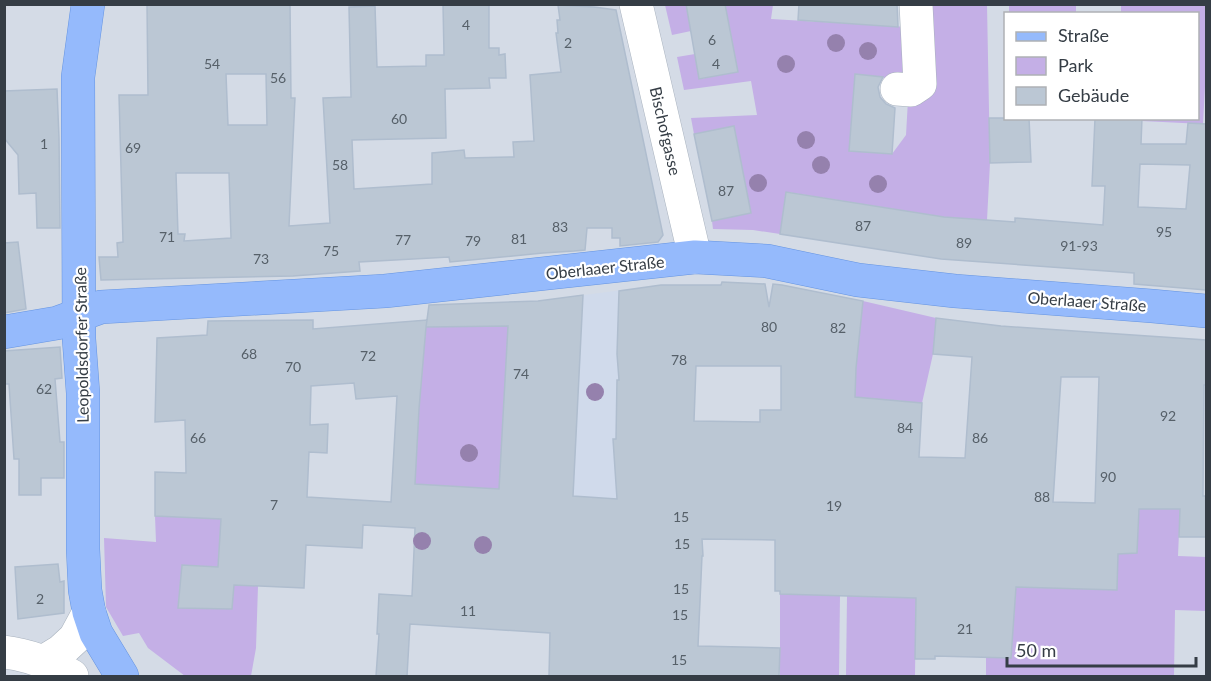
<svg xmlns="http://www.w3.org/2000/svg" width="1211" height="681" font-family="Lato,sans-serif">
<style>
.residential{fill:#d4dbe6;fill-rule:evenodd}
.education{fill:#d0daeb}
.green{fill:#c4afe6}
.building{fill:#bbc7d4;stroke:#afbdce;stroke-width:1.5;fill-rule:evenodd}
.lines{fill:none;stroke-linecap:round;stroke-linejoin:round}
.minor-casing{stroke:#a8b2be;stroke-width:34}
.major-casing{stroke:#6594e1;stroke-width:34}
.minor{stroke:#fff;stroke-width:33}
.major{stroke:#95bafc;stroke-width:33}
.tree{fill:#9581ad}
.labels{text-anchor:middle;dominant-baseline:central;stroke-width:4.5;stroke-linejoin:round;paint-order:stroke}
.number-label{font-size:14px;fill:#566069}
.street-label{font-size:16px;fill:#353d45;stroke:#fff}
</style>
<rect width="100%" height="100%" fill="#e6ebf2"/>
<path class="residential" d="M5 5H1206V676H5ZM1006 14H1198V118H1006Z"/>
<polygon class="education" points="661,285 641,500 555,496 538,301"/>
<g class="green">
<polygon points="665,5 686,5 691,31 672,35"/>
<path d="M725 5H773L771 19 908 27 907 35C915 43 919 76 907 82 906 83 899 84 897 84V79L855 75 849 151 892 154 906 135 908 100 928 86 924 5H987L990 163 987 220 944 217 787 192 780 234 753 230 713 229 712 221 751 212 734 127 694 134 691 118 757 115 751 81 684 90 677 57 695 54 700 79 737 72Z"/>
<polygon points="1009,5 1009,4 1076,5 1076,12 1046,12 1046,14 1009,13"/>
<polygon points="1121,5 1206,5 1206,68 1203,124 1142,121 1142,118 1198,118 1198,14 1121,14"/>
<polygon points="863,301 936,318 933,354 922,403 892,400 852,462 856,368"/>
<polygon points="508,326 501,463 502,489 415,485 419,409 426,327"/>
<polygon points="239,403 218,567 182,565 178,607 231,609 234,585 258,586 256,648 251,676 185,676 148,648 139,633 123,636 106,607 104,538 156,542 155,516"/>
<polygon points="1140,494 1162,509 1180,509 1178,556 1206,557 1206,611 1175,610 1174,676 986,676 986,658 1011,658 1018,562 1117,589 1118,554 1137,553"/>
<polygon points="780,594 840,595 839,676 780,676"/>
<polygon points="847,596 916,598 915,676 846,676"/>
</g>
<g class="building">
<path d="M147 4H290L291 98H295L289 226 330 223 323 98 351 97 349 7 375 6 377 67 426 66V55H444L443 4H489V48H499V55L505 54 506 78H489L490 88 445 89 446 138 352 140 354 189 432 184V153L464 150 465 158 514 157 513 142 534 141 530 75 561 72 556 33H558L557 20H560L558 5 594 7 616 10 663 235 658 242 620 246V238H612V228H587L585 250 574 251 543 253 450 262 449 257 359 262 360 271 293 276 101 280 99 257H118L117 243 123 242 119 95H148ZM226 74H266L267 125H228ZM176 173H229L231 238 184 241 185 234H178Z"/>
<polygon points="686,4 725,4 738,72 699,79"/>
<polygon points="799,4 897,4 898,27 798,20"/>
<polygon points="855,74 883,77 878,87 880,97 886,104 895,108 892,154 849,151"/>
<polygon points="57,89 59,138 60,228 37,228 36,193 19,194 18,155 4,138 4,91"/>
<polygon points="989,118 1029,118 1031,162 990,163"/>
<path d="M1095 118H1142L1141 144H1186L1188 123 1206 124V290L1134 284V273L941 259 780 234 786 192 944 217 1015 222V218L1103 225 1105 186H1092ZM1140 164 1190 165 1186 209 1138 207Z"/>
<polygon points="734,126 751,213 712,221 694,134"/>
<polygon points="18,242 26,309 4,313 4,243"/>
<path d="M722 282 765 284 769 307 773 284 782 285 863 301 856 368 855 397 922 403 919 457 965 458 972 357 933 354 936 318 1001 326 1206 340V385H1204L1203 496H1206V537H1179L1180 509H1139L1137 553 1118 554 1117 590 1016 587 1011 658 935 656V659H915L916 598 780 594V591H775V540L702 539 703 556H702L698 646 780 648 779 676H549L550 633 410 624 407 676H376L379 634H377L379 594 412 596 415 528 363 525 362 548 306 545 304 588 234 585 232 609 178 608 182 565 218 567 221 519 155 516V472L186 473 185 420 155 422 157 338 207 335 208 321 313 320V329L427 320 426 327 429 305 538 301 583 295 573 496 617 499 613 439H616L617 380H619L617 354 619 291 661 285H721ZM508 326 499 489 415 484 419 409 426 327ZM696 366H781V410H760V422L694 421ZM1061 377H1099L1095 503 1053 502ZM354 383 356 399 397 396 391 502 307 497 309 452 327 453 328 424 310 425 311 386Z"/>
<polygon points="60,347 62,378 55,379 60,442 64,442 64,478 41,478 41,495 19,495 19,459 14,459 9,384 4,384 4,351"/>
<polygon points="58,564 60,582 64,581 64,613 18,619 15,567"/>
</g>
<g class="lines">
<defs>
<g id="minor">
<polyline points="636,4 695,257"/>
<polyline points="897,89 911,90 920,84 916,4"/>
<path d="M4 652C28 655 52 664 72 676"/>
<polyline points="43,662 61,651 75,638 89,612"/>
</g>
<g id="major">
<polyline points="88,4 78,77 79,339 83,393 83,549 85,590 89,612 96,633 122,676"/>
<polyline points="4,332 57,323 101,307 385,291 695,257 767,261 858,280 955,291 1152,306 1206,311"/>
</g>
</defs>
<use href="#minor" class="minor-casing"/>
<use href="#major" class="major-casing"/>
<use href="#minor" class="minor"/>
<use href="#major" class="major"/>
</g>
<g class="tree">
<circle cx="836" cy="43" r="9"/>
<circle cx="868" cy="51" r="9"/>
<circle cx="786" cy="64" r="9"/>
<circle cx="806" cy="140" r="9"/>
<circle cx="821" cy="165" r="9"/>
<circle cx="758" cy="183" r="9"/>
<circle cx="878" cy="184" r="9"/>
<circle cx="595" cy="392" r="9"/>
<circle cx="469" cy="453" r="9"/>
<circle cx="422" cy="541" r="9"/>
<circle cx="483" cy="545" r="9"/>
</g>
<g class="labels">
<g class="number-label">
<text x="466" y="24">4</text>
<text x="712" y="39">6</text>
<text x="568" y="42">2</text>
<text x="212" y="63">54</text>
<text x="716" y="63">4</text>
<text x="278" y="77">56</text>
<text x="399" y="118">60</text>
<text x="44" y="143">1</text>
<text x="133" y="147">69</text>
<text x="340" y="164">58</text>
<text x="726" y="190">87</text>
<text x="863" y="225">87</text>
<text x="560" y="226">83</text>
<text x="1164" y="231">95</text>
<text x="167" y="236">71</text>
<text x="519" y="238">81</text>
<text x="403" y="239">77</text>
<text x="473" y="240">79</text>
<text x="964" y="242">89</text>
<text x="1079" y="245">91-93</text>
<text x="331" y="250">75</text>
<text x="261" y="258">73</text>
<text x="769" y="326">80</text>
<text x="838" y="327">82</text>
<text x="249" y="353">68</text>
<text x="368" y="355">72</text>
<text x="679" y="359">78</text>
<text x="293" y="366">70</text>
<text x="521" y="373">74</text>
<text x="44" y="388">62</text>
<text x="1168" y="415">92</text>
<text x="905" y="427">84</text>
<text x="198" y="437">66</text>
<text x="980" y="437">86</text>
<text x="1108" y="476">90</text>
<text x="1042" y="496">88</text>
<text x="274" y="504">7</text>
<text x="834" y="505">19</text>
<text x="681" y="516">15</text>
<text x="682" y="543">15</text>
<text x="681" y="588">15</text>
<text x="40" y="598">2</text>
<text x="468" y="610">11</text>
<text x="680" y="614">15</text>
<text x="965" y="628">21</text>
<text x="679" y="659">15</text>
</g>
<g class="street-label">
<text transform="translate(666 131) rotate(77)">Bischofgasse</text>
<text transform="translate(605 267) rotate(-6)">Oberlaaer Straße</text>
<text transform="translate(1087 301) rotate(4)">Oberlaaer Straße</text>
<text transform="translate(81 345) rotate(-91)">Leopoldsdorfer Straße</text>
</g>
</g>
<rect width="1211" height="681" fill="none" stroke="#353d45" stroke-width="12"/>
<rect x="1004" y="12" width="195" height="108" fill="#ffffff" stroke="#aeb1b5" stroke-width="1.5"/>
<rect x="1016" y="32" width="30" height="9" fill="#95bafc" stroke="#aeb1b5" stroke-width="1.5"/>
<text x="1058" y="42" font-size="18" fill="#353d45">Straße</text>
<rect x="1016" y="57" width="30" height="18" fill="#c4afe6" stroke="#aeb1b5" stroke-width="1.5"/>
<text x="1058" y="72" font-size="18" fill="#353d45">Park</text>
<rect x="1016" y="87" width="30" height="18" fill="#bbc7d4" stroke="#aeb1b5" stroke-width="1.5"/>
<text x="1058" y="102" font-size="18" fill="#353d45">Gebäude</text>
<path d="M1007 657v9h189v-9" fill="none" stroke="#353d45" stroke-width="3"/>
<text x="1016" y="657" font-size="18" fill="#353d45" stroke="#ffffff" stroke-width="4.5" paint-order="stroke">50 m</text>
</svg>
